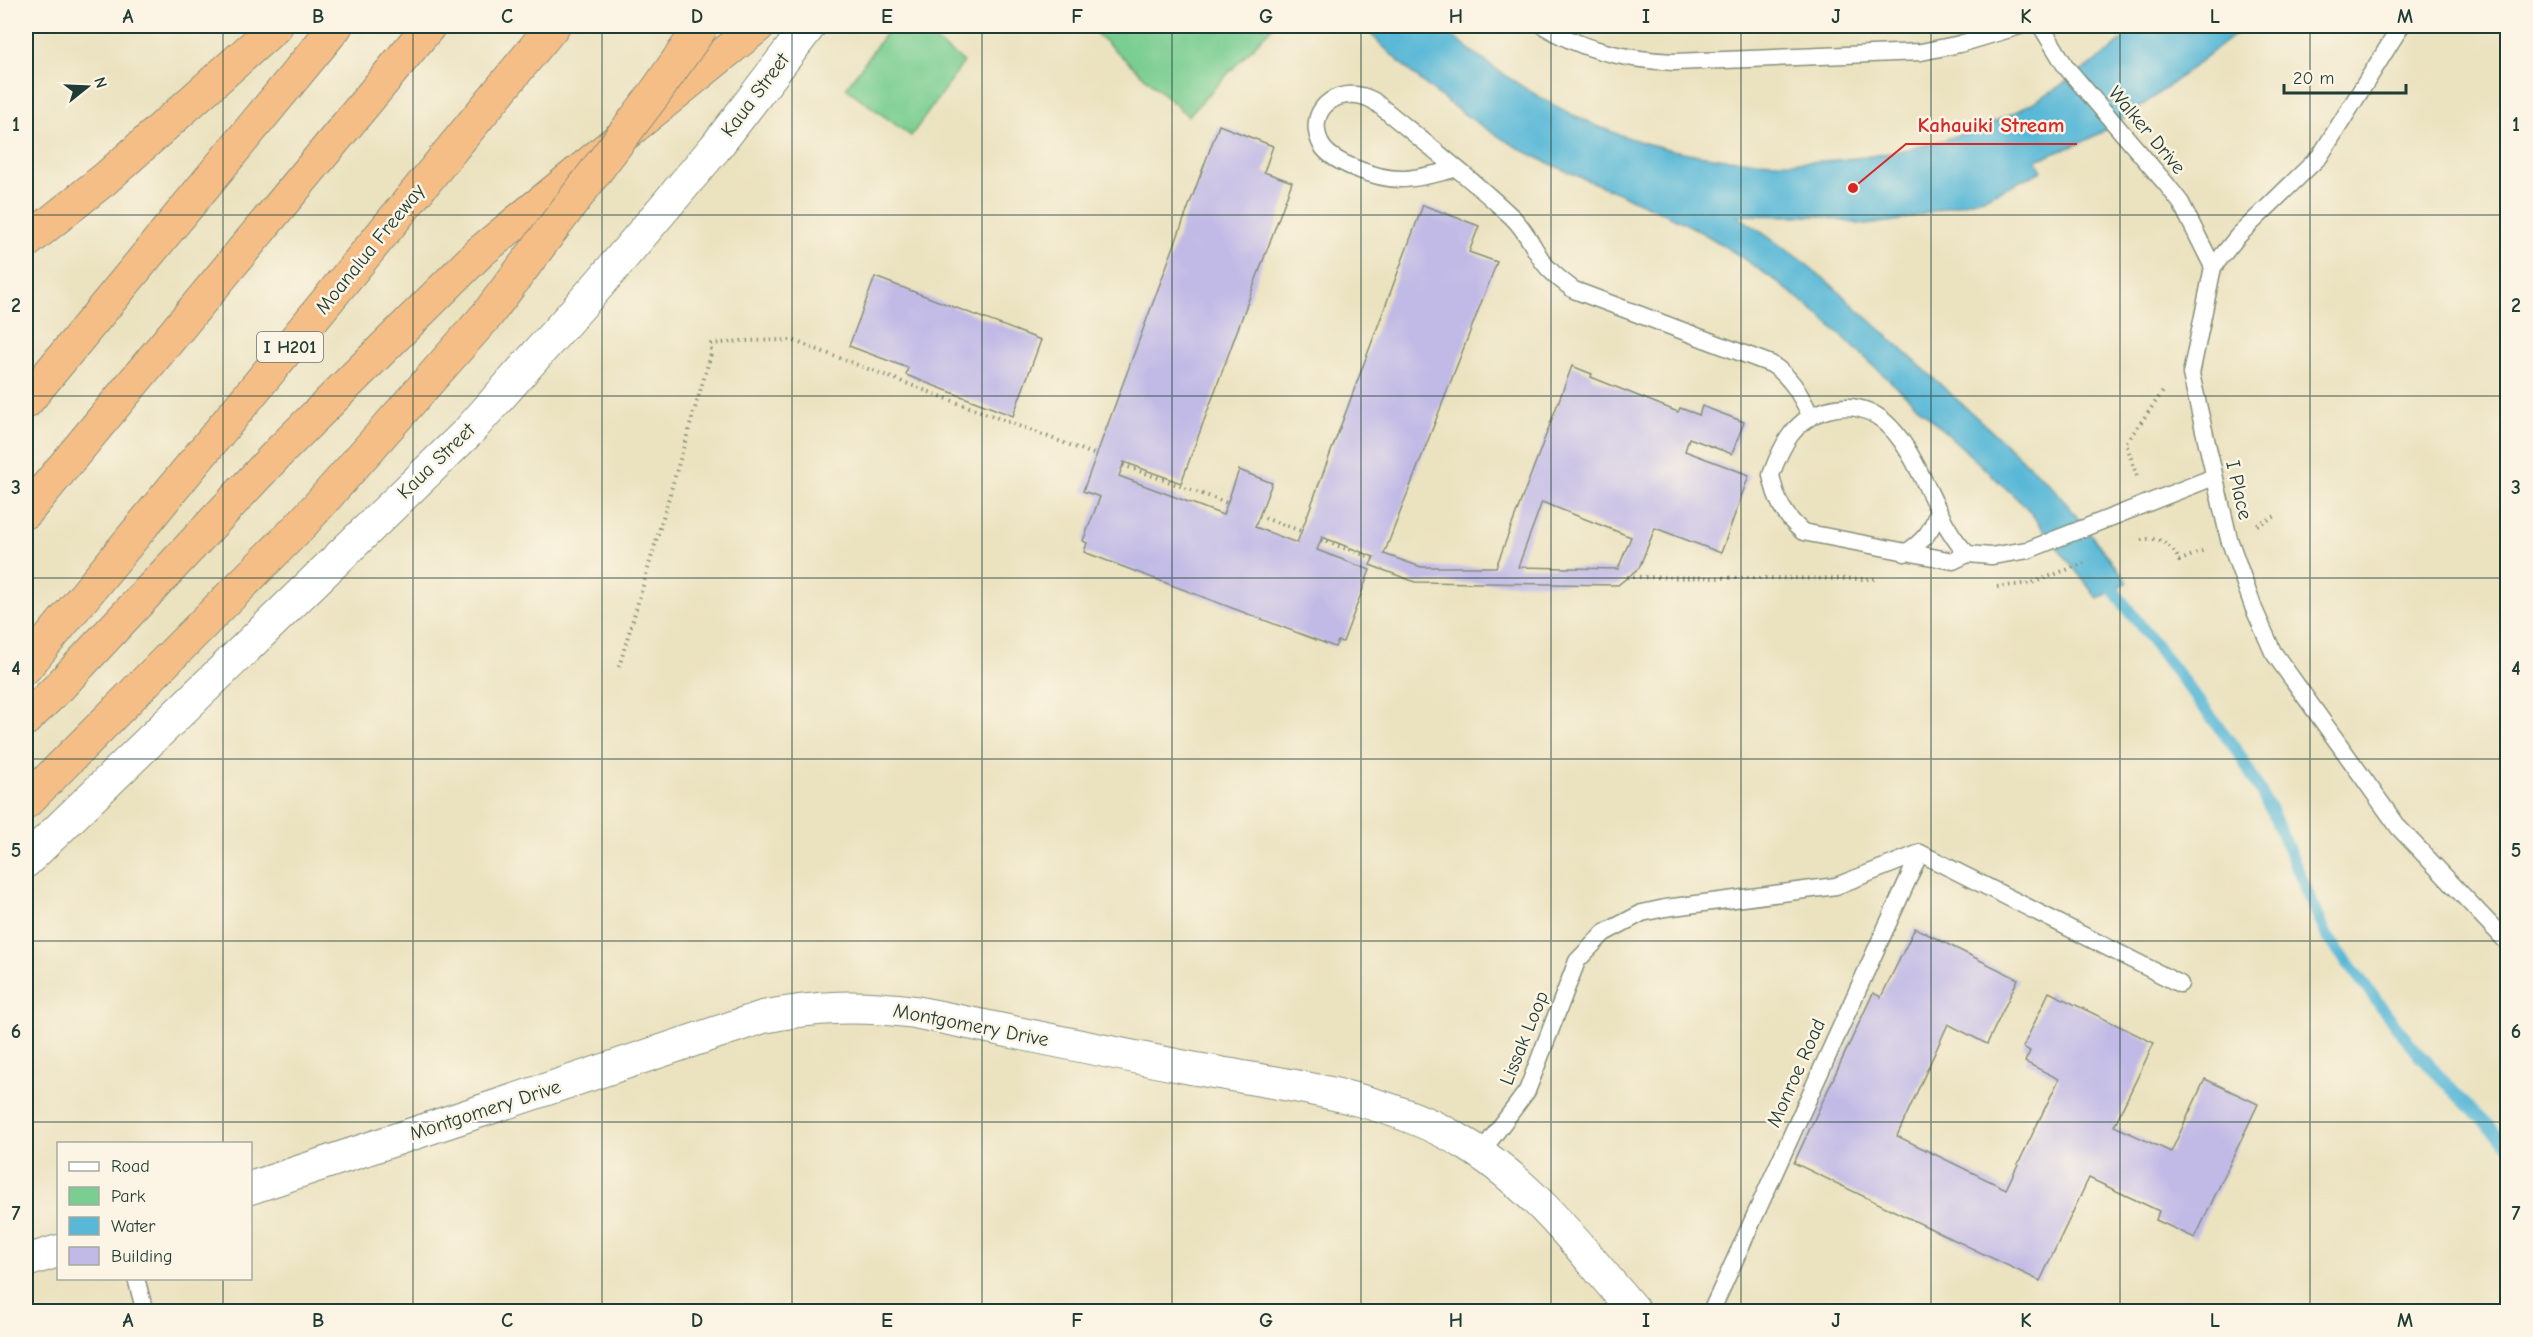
<svg xmlns="http://www.w3.org/2000/svg" width="2533" height="1337" font-family="'Comic Neue',sans-serif">
<style>
.green{fill:#7ace92;stroke:#4c8663;stroke-width:1.5}
.water{fill:#59b8d7;stroke:#3c7a86;stroke-width:1.5}
.lines{fill:none;stroke-linecap:round;stroke-linejoin:round}
.stream{stroke:#59b8d7;stroke-width:12}
.building{fill:#c1bae6;fill-rule:evenodd}
.service-casing{stroke:#85907a;stroke-width:19}
.minor-casing{stroke:#85907a;stroke-width:34}
.tertiary-casing{stroke:#85907a;stroke-width:35}
.motorway-casing{stroke:#85907a;stroke-width:35}
.path{stroke:#85907a;stroke-width:4;stroke-dasharray:1.5 4.5;stroke-linecap:butt}
.service{stroke:#fff;stroke-width:16}
.minor{stroke:#fff;stroke-width:32}
.tertiary{stroke:#fff;stroke-width:33}
.motorway{stroke:#f6be87;stroke-width:33}
.motorway-bridge-casing{stroke:#85907a;stroke-width:35;stroke-linecap:butt}
.motorway-bridge{stroke:#f6be87;stroke-width:33}
.grid{fill:none;stroke:#1f3d34;stroke-width:1.5;stroke-opacity:0.55}
.labels{text-anchor:middle;dominant-baseline:central;stroke-width:5;stroke-linejoin:round;paint-order:stroke}
.shield{fill:#fcf5e5;stroke:#617469;stroke-width:1.5}
.shield-label{font-size:18px;font-weight:bold;fill:#1f3d34}
.street-label{font-size:20px;fill:#1f3d34;stroke:#fcf5e5}
.leader{fill:none;stroke:#d62828;stroke-width:2}
.callout-dot{fill:#d62828;stroke:#fcf5e5;stroke-width:2}
.callout-label{font-size:21px;text-anchor:middle;font-weight:bold;fill:#d62828;stroke:#fcf5e5;stroke-width:5;stroke-linejoin:round;paint-order:stroke}
.neatline{fill:none;stroke:#1f3d34;stroke-width:2}
.grid-label{font-size:20px;text-anchor:middle;font-weight:bold;fill:#1f3d34}
</style>
<rect width="100%" height="100%" fill="#fcf5e5"/>
<filter id="ink" filterUnits="userSpaceOnUse"><feTurbulence type="fractalNoise" baseFrequency=".0167" numOctaves="2"/><feDisplacementMap in="SourceGraphic" scale="12" xChannelSelector="R" yChannelSelector="G"/><feConvolveMatrix kernelMatrix="1 2 1 2 8 2 1 2 1" color-interpolation-filters="sRGB"/></filter>
<filter id="wash" filterUnits="userSpaceOnUse"><feTurbulence type="fractalNoise" baseFrequency=".008" numOctaves="4" result="noise"/><feDisplacementMap in="SourceGraphic" scale="24" xChannelSelector="R" yChannelSelector="G"/><feGaussianBlur stdDeviation="1.35" result="paint"/><feColorMatrix in="noise" values="0 0 0 0 0 0 0 0 0 0 0 0 0 0 0 0 0 1.4 0 .05"/><feComposite in="paint" operator="in"/></filter>
<g filter="url(#wash)">
<rect width="100%" height="100%" fill="#ebe2c0"/>
<g class="green">
<polygon points="891,26 914,26 964,62 911,136 846,88"/>
<polygon points="1088,26 1273,26 1188,116"/>
</g>
<path class="water" d="M1363 26H1440C1481 60 1523 90 1571 114 1698 178 1864 176 1994 122 2035 105 2070 79 2106 54 2117 45 2129 32 2142 26 2152 22 2230 26 2246 26 2198 62 2152 102 2100 133 2080 145 2058 152 2036 160L2042 171 1986 197 1901 220 1865 225 1819 216 1737 215 1801 260 1827 281 2055 489 2128 582 2098 599 2026 507 1818 314C1779 282 1738 253 1694 228 1641 199 1582 181 1528 153 1465 120 1411 77 1363 26Z"/>
<g class="lines">
<polyline class="stream" points="2104,578 2238,752 2272,812 2327,936 2410,1044 2455,1093 2508,1145"/>
</g>
<g id="blocks">
<g class="building">
<path d="M1219 125 1273 146 1264 172 1292 182 1181 483 1124 462 1119 476 1223 515 1239 470 1272 483 1255 527 1297 543 1423 205 1479 226 1469 252 1497 262 1384 554 1421 567H1496L1572 366 1592 374 1591 377 1678 412 1680 408 1699 415 1702 406 1744 422 1732 454 1689 438 1685 451 1749 475 1721 553 1655 528 1639 568 1618 585 1415 582 1370 565 1374 557 1322 537 1317 550 1370 570 1343 642 1338 641 1335 647 1084 552 1087 543 1083 541 1100 497 1083 491ZM1542 502 1631 537 1618 569 1518 567Z"/>
<polygon points="875,277 1041,340 1013,416 906,375 908,368 849,346"/>
<polygon points="1915,928 2018,979 1987,1044 1948,1024 1897,1136 2006,1189 2059,1079 2025,1062 2030,1051 2023,1047 2049,992 2154,1043 2114,1126 2171,1152 2205,1079 2258,1104 2195,1238 2156,1220 2159,1211 2089,1178 2040,1281 1794,1163 1873,993 1881,997"/>
</g>
</g>
</g>
<g filter="url(#ink)">
<use href="#blocks" fill-opacity="0" stroke="#85907a" stroke-width="1.5"/>
<g class="lines">
<defs>
<g id="service">
<path d="M1544 26C1583 51 1628 60 1674 62L1921 52 1960 44 2020 26"/>
<polyline points="2041,26 2066,67 2167,185 2181,203 2213,267"/>
<polyline points="2401,26 2320,156 2238,236 2213,267 2191,374 2229,539 2254,609 2273,652 2399,828 2508,943"/>
<path d="M1455 169C1438 173 1419 179 1401 179 1379 179 1328 163 1320 142 1305 106 1343 83 1374 101 1420 139 1469 176 1512 217 1526 230 1532 246 1543 262 1551 273 1562 281 1574 290L1771 364C1792 377 1800 395 1811 416"/>
<path d="M1905 553C1923 542 1933 530 1938 510"/>
<path d="M1968 554 1953 561 1803 532C1784 516 1776 500 1771 475 1782 445 1794 419 1827 410 1911 386 1923 514 1968 554L1991 556 2028 550 2214 477"/>
<polyline points="1480,1154 1527,1091 1577,961 1604,933 1642,913 1665,908 1836,886 1920,853 2180,984"/>
<polyline points="136,1278 145,1312"/>
<polyline points="1711,1312 1920,853"/>
</g>
<g id="minor">
<path d="M250 1188 763 1017C817 1006 861 1005 915 1012 1005 1030 1096 1050 1186 1067 1281 1085 1385 1093 1469 1146 1536 1188 1584 1253 1635 1312"/>
<polyline points="26,1261 58,1251"/>
</g>
<polyline id="tertiary" points="26,861 468,432 601,282 715,148 809,26"/>
<g id="motorway">
<polyline points="26,242 106,178 276,26"/>
<polyline points="26,402 336,26"/>
<polyline points="26,512 429,26"/>
<polyline points="26,667 553,26"/>
<polyline points="26,719 58,688 279,452 480,252 758,26"/>
<polyline points="26,802 302,524"/>
</g>
</defs>
<use href="#service" class="service-casing"/>
<use href="#minor" class="minor-casing"/>
<use href="#tertiary" class="tertiary-casing"/>
<use href="#motorway" class="motorway-casing"/>
<g class="path">
<polyline points="1123,465 1227,503"/>
<polyline points="2137,476 2126,443 2164,390"/>
<polyline points="1259,516 1301,531"/>
<polyline points="2257,525 2278,515"/>
<polyline points="1321,540 1373,558"/>
<path d="M2141 540C2159 536 2173 544 2179 561L2204 550"/>
<polyline points="1627,577 1876,579"/>
<polyline points="1997,587 2032,583 2084,563"/>
<polyline points="619,667 711,354 711,344 741,341 792,340 1096,455"/>
</g>
<use href="#service" class="service"/>
<use href="#minor" class="minor"/>
<use href="#tertiary" class="tertiary"/>
<use href="#motorway" class="motorway"/>
<defs>
<polyline id="motorway-bridge" points="302,524 487,315 655,93 702,26"/>
</defs>
<use href="#motorway-bridge" class="motorway-bridge-casing"/>
<use href="#motorway-bridge" class="motorway-bridge"/>
</g>
</g>
<path class="grid" d="M223 26V1144M413 26V1312M602 26V1312M792 26V1312M982 26V1312M1172 26V1312M1361 26V1312M1551 26V1312M1741 26V1312M1931 26V1312M2120 26V1312M2310 26V1312M26 215H2508M26 396H2508M26 578H2508M26 759H2508M26 941H2508M26 1122H2508M223 1278V1312"/>
<g class="labels">
<rect class="shield" x="257" y="332" width="66" height="30" rx="4.5"/>
<g class="shield-label">
<text x="290" y="347">I H201</text>
</g>
<g class="street-label">
<text transform="translate(755 95) rotate(-53)">Kaua Street</text>
<text transform="translate(2147 130) rotate(50)">Walker Drive</text>
<text transform="translate(370 249) rotate(-51)">Moanalua Freeway</text>
<text transform="translate(436 461) rotate(-44)">Kaua Street</text>
<text transform="translate(2239 490) rotate(77)">I Place</text>
<text transform="translate(971 1025) rotate(11)">Montgomery Drive</text>
<text transform="translate(1524 1038) rotate(-68)">Lissak Loop</text>
<text transform="translate(1796 1073) rotate(-66)">Monroe Road</text>
<text transform="translate(485 1110) rotate(-18)">Montgomery Drive</text>
</g>
</g>
<path class="leader" d="M1853 188L1906 144H2077"/>
<circle class="callout-dot" cx="1853" cy="188" r="6"/>
<g class="callout-label">
<text x="1991" y="132">Kahauiki Stream</text>
</g>
<rect width="2533" height="1337" fill="none" stroke="#fcf5e5" stroke-width="66"/>
<rect x="57" y="1142" width="195" height="138" fill="#fcf5e5" stroke="#a4ab9e" stroke-width="1.5"/>
<rect x="69" y="1162" width="30" height="9" fill="#ffffff" stroke="#a4ab9e" stroke-width="1.5"/>
<text x="111" y="1172" font-size="18" fill="#1f3d34">Road</text>
<rect x="69" y="1187" width="30" height="18" fill="#7ace92" stroke="#a4ab9e" stroke-width="1.5"/>
<text x="111" y="1202" font-size="18" fill="#1f3d34">Park</text>
<rect x="69" y="1217" width="30" height="18" fill="#59b8d7" stroke="#a4ab9e" stroke-width="1.5"/>
<text x="111" y="1232" font-size="18" fill="#1f3d34">Water</text>
<rect x="69" y="1247" width="30" height="18" fill="#c1bae6" stroke="#a4ab9e" stroke-width="1.5"/>
<text x="111" y="1262" font-size="18" fill="#1f3d34">Building</text>
<g transform="translate(87 87) rotate(72)" stroke="#fcf5e5" stroke-width="4.5" paint-order="stroke">
<path d="M0-4.5L10 22L0 15L-10 22Z" fill="#1f3d34"/>
<text y="-9" font-size="16" font-weight="bold" text-anchor="middle" fill="#1f3d34">N</text>
</g>
<path d="M2284 84v9h122v-9" fill="none" stroke="#1f3d34" stroke-width="3"/>
<text x="2293" y="84" font-size="18" fill="#1f3d34" stroke="#fcf5e5" stroke-width="4.5" paint-order="stroke">20 m</text>
<rect x="33" y="33" width="2467" height="1271" class="neatline"/>
<g class="grid-label">
<text x="128" y="23">A</text>
<text x="318" y="23">B</text>
<text x="507" y="23">C</text>
<text x="697" y="23">D</text>
<text x="887" y="23">E</text>
<text x="1077" y="23">F</text>
<text x="1266" y="23">G</text>
<text x="1456" y="23">H</text>
<text x="1646" y="23">I</text>
<text x="1836" y="23">J</text>
<text x="2026" y="23">K</text>
<text x="2215" y="23">L</text>
<text x="2405" y="23">M</text>
<text x="16" y="131">1</text>
<text x="2516" y="131">1</text>
<text x="16" y="312">2</text>
<text x="2516" y="312">2</text>
<text x="16" y="494">3</text>
<text x="2516" y="494">3</text>
<text x="16" y="675">4</text>
<text x="2516" y="675">4</text>
<text x="16" y="857">5</text>
<text x="2516" y="857">5</text>
<text x="16" y="1038">6</text>
<text x="2516" y="1038">6</text>
<text x="16" y="1220">7</text>
<text x="2516" y="1220">7</text>
<text x="128" y="1327">A</text>
<text x="318" y="1327">B</text>
<text x="507" y="1327">C</text>
<text x="697" y="1327">D</text>
<text x="887" y="1327">E</text>
<text x="1077" y="1327">F</text>
<text x="1266" y="1327">G</text>
<text x="1456" y="1327">H</text>
<text x="1646" y="1327">I</text>
<text x="1836" y="1327">J</text>
<text x="2026" y="1327">K</text>
<text x="2215" y="1327">L</text>
<text x="2405" y="1327">M</text>
</g>
</svg>
